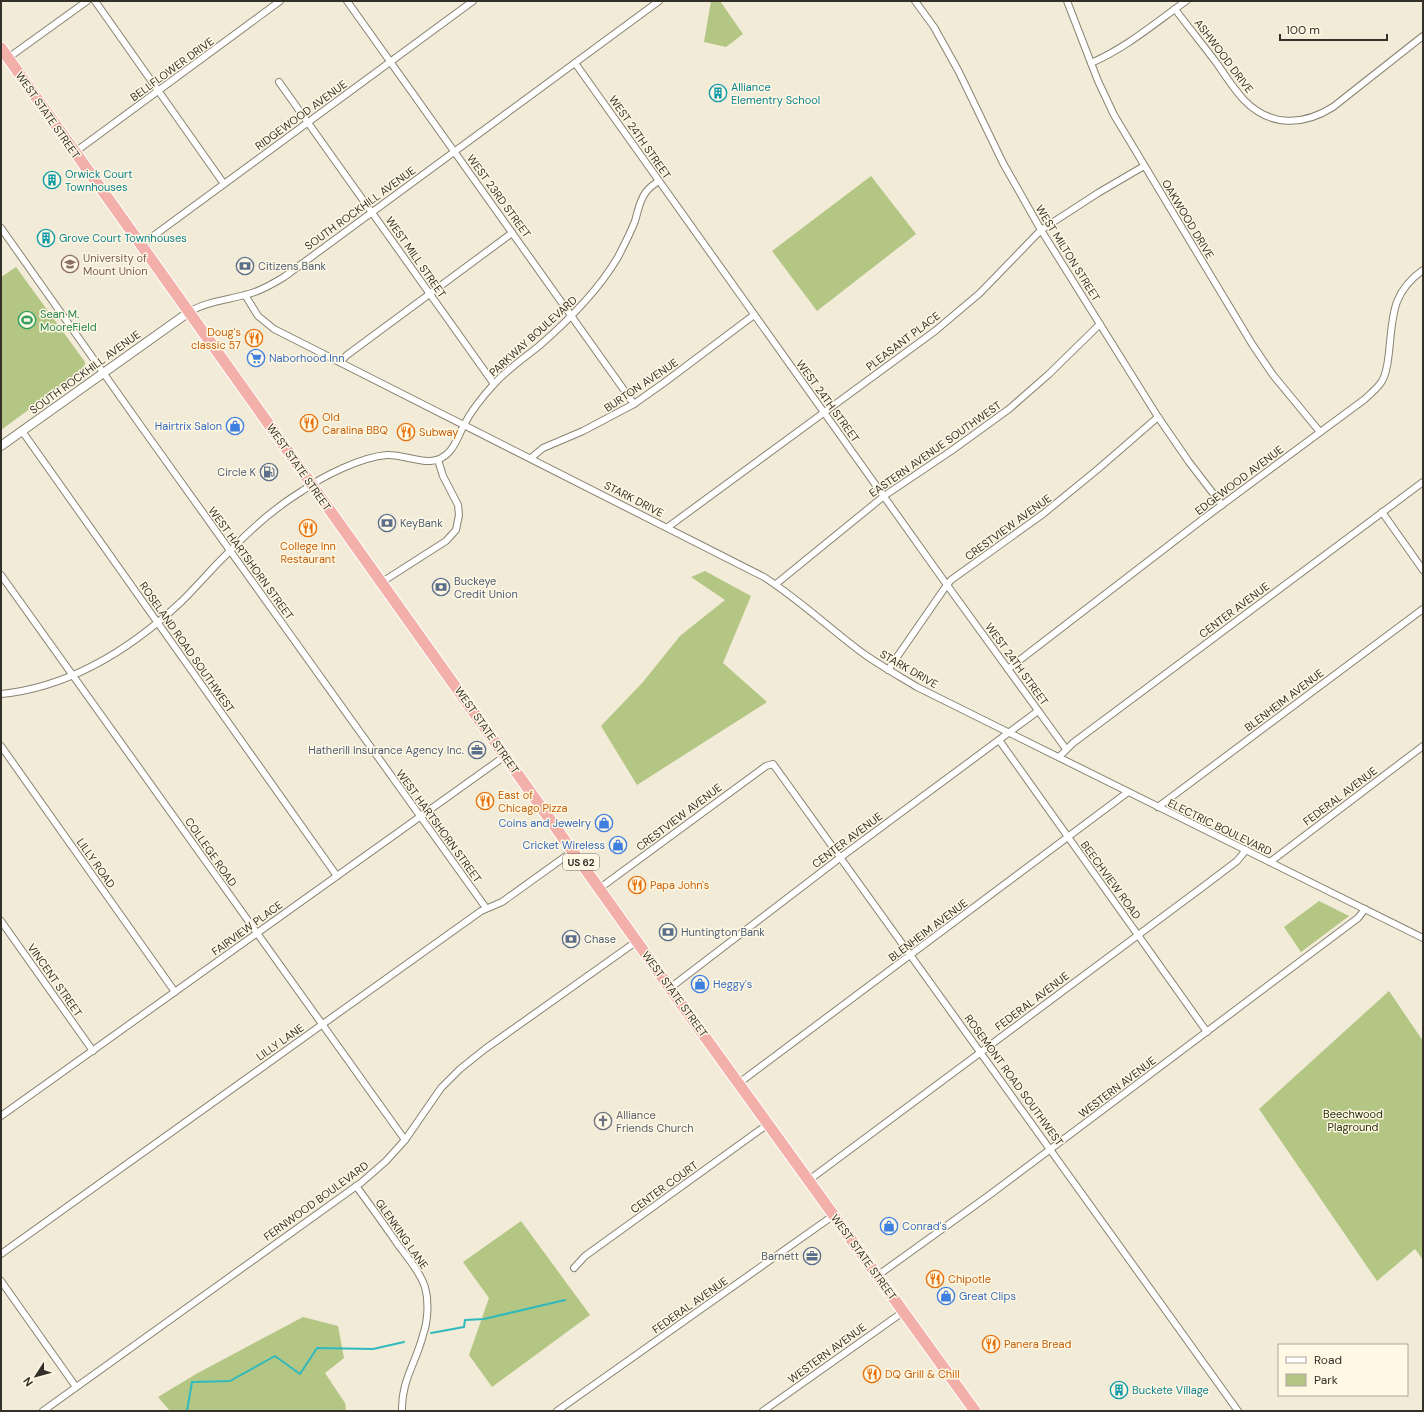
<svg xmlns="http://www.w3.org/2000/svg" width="1424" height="1412" font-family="'DM Sans',sans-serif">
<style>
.green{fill:#b4c683}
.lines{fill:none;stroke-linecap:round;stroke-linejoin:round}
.stream{stroke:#30babe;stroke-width:2}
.minor-casing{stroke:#898372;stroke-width:8}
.tertiary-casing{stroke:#898372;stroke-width:10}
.trunk-casing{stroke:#fff;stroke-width:13}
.minor{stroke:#fff;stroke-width:6}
.tertiary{stroke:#fff;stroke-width:8}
.trunk{stroke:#f3b0aa;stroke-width:11}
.labels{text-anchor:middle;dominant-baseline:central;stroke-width:3;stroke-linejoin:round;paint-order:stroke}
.shield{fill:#fff8e5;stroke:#706c61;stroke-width:1}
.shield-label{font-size:10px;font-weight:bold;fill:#333029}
.street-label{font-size:11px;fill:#333029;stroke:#fff8e5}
.culture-label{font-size:11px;fill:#0d838f;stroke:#fff8e5;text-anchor:start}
.education-label{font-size:11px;fill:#785e54;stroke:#fff8e5;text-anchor:start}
.service-label{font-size:11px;fill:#4e5e75;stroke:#fff8e5;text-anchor:start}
.leisure-label{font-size:11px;fill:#27864d;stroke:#fff8e5;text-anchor:start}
.food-label{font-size:11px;fill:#c56008;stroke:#fff8e5;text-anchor:start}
.shop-label{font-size:11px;fill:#366cbe;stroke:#fff8e5;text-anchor:start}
.park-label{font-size:11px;fill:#28300c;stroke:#fff8e5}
.worship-label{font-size:11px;fill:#5b616d;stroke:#fff8e5;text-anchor:start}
</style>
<rect width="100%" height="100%" fill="#f1ebd8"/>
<g class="green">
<polygon points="711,1 720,1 743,34 726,47 704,42"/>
<polygon points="871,176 916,234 817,311 772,251"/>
<polygon points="16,267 85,362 84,369 1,430 1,277"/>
<polygon points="705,571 751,596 723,663 767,702 637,785 601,726 643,682 680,636 725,600 691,577"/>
<polygon points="1319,901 1349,916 1301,952 1284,927"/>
<polygon points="1389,991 1423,1041 1423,1260 1415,1249 1377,1281 1259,1109"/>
<polygon points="521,1221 590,1315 492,1387 469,1355 489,1298 463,1262"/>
<polygon points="303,1317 338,1326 344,1358 325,1373 345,1403 346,1411 170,1411 158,1397 196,1374"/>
</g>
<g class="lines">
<g class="stream">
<polyline points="431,1333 464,1327 465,1320 484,1319 565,1300"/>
<polyline points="187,1411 192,1382 230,1381 275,1356 300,1374 317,1348 373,1349 404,1342"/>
</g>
<defs>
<g id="minor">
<polyline points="95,1 224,184"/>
<polyline points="347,1 634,404"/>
<polyline points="915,1 934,27 959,72 1003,163 1041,230 1158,417 1189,462 1222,505"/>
<polyline points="1067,1 1098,81 1114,115 1252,344 1273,375 1320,432"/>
<path d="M1175 9C1189 28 1204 46 1218 65 1226 77 1234 89 1244 100 1270 127 1303 126 1333 107L1423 36"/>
<polyline points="8,58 87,1"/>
<polyline points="575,63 947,585 1066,749"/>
<path d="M1091 63C1126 48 1155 23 1186 1"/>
<polyline points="279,82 494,384"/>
<polyline points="75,152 280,1"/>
<polyline points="1,228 143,429 486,908"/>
<polyline points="141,245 473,1"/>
<path d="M245 295 258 316 274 329 764 577C800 600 830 629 864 654 881 666 899 676 917 687L1423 938"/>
<path d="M189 312C206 302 226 300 245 295 259 292 271 285 284 277L659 1"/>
<polyline points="340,362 347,355 512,233"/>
<polyline points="22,431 337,876"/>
<polyline points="531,458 543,448 583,431 634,404 665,382 754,315"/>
<polyline points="1382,512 1423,570"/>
<polyline points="668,527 935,331 980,293 1041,230 1098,193 1144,166"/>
<polyline points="1,575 405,1140"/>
<polyline points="382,582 446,541 456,530 459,515 458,505 443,476 438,460"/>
<polyline points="776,584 884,496 951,451 1009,409 1049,374 1100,324"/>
<path d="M1008 669 1207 516 1365 399C1371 393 1378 388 1382 381 1387 373 1388 361 1389 352 1393 316 1391 293 1423 270"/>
<polyline points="888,670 944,589 951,580 1043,514 1098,469 1158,417"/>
<path d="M1 694C71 687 132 648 182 601 199 584 214 566 231 550 252 528 276 507 302 491 323 476 361 457 387 455 408 454 432 471 449 452 456 445 459 434 464 425 472 409 483 396 495 383 508 369 524 358 539 346 569 320 598 291 618 257 624 245 630 234 635 221 638 212 639 201 646 192 649 188 654 184 659 181"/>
<polyline points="999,740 1207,1032"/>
<polyline points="1,746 175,992"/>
<polyline points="1059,757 1073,743 1423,482"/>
<polyline points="1158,807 1423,609"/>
<polyline points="1270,862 1423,746"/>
<polyline points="600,888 766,766 773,764 1238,1411"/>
<polyline points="1,921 93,1051"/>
<polyline points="670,988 841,857 1038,711"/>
<polyline points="739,1083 1128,792"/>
<polyline points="1,1116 505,756"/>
<polyline points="809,1180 1204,886 1237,861 1246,850"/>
<path d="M356 1186C371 1206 385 1226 399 1246 408 1258 420 1272 425 1287 429 1301 428 1321 423 1335 416 1363 401 1381 402 1411"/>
<polyline points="1,1254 481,911 502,902 573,851"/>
<polyline points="574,1268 585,1256 768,1124"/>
<polyline points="877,1276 988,1196 1358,918 1365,909"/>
<polyline points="1,1281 76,1387"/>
<polyline points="43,1411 362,1182 386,1161 405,1140 441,1088 460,1069 485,1049 637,941"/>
<polyline points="557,1411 834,1215"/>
<polyline points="763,1411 903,1312"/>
</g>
<polyline id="tertiary" points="1,446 189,312"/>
<polyline id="trunk" points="1,48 687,1012 975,1411"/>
</defs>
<use href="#minor" class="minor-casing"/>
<use href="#tertiary" class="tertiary-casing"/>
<use href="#trunk" class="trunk-casing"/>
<use href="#minor" class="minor"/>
<use href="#tertiary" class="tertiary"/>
<use href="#trunk" class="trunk"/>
</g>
<defs>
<symbol id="building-ring" viewBox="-11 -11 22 22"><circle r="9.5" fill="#fff8e5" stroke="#0f9aa8" stroke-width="1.5"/><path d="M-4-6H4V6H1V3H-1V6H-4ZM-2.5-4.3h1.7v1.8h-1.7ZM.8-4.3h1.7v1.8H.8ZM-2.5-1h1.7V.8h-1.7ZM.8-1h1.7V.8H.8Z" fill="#0f9aa8"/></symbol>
<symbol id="university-ring" viewBox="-11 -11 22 22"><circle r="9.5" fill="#fff8e5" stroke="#8d6e63" stroke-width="1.5"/><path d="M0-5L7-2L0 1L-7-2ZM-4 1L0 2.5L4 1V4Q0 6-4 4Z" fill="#8d6e63"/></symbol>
<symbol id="bank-ring" viewBox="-11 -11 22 22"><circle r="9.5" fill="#fff8e5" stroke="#5c6f8a" stroke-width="1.5"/><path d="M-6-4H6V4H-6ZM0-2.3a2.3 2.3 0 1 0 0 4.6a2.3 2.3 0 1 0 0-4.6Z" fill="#5c6f8a"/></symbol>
<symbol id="stadium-ring" viewBox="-11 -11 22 22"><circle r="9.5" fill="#fff8e5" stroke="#2e9e5b" stroke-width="1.5"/><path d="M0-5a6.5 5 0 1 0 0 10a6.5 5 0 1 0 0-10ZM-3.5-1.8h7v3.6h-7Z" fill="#2e9e5b"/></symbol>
<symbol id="restaurant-ring" viewBox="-11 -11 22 22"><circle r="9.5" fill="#fff8e5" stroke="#e8710a" stroke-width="1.5"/><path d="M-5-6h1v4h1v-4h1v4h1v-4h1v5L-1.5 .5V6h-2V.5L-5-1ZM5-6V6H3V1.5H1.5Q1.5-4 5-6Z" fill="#e8710a"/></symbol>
<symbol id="supermarket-ring" viewBox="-11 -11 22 22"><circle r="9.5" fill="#fff8e5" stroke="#3f7fe0" stroke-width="1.5"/><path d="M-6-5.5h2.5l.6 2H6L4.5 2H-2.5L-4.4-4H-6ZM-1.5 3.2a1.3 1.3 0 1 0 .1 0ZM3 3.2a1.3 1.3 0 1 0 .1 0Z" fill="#3f7fe0"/></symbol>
<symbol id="shop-ring" viewBox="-11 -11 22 22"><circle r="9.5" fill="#fff8e5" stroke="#3f7fe0" stroke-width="1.5"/><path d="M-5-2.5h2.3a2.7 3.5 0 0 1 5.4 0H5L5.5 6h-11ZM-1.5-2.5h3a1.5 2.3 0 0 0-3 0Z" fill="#3f7fe0"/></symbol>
<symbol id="fuel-ring" viewBox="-11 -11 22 22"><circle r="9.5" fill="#fff8e5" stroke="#5c6f8a" stroke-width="1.5"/><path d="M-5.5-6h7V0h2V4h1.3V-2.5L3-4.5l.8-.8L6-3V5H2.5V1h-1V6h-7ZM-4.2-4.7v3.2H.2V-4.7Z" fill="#5c6f8a"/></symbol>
<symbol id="office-ring" viewBox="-11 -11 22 22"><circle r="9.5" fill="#fff8e5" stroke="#5c6f8a" stroke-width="1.5"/><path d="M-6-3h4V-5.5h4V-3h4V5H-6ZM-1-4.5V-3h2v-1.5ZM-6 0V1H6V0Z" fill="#5c6f8a"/></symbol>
<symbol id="church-ring" viewBox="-11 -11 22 22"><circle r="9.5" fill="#fff8e5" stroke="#6b7280" stroke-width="1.5"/><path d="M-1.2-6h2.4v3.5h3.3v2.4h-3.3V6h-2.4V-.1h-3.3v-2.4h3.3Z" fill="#6b7280"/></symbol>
</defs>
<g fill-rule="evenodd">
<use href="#building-ring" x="708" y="83" width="20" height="20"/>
<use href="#building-ring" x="42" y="170" width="20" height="20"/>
<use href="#building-ring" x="36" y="228" width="20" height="20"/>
<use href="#university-ring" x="60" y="254" width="20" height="20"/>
<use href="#bank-ring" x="235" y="256" width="20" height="20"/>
<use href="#stadium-ring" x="17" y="310" width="20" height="20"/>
<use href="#restaurant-ring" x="244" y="328" width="20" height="20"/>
<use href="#supermarket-ring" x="246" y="348" width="20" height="20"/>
<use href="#restaurant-ring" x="299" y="413" width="20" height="20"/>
<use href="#shop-ring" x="225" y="416" width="20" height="20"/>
<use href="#restaurant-ring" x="396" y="422" width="20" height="20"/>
<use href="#fuel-ring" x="259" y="462" width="20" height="20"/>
<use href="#bank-ring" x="377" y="513" width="20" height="20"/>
<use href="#restaurant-ring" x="298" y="518" width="20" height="20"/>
<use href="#bank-ring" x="431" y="577" width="20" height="20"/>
<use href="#office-ring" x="467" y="740" width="20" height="20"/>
<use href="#restaurant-ring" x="475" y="791" width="20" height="20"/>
<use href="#shop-ring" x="594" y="813" width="20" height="20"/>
<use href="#shop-ring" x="608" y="835" width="20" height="20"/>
<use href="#restaurant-ring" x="627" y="875" width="20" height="20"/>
<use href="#bank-ring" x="658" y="922" width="20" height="20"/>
<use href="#bank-ring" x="561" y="929" width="20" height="20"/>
<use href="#shop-ring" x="690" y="974" width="20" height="20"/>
<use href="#church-ring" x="593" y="1111" width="20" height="20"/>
<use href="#shop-ring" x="879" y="1216" width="20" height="20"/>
<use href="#office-ring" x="802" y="1246" width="20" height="20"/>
<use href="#restaurant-ring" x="925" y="1269" width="20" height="20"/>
<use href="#shop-ring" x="936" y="1286" width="20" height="20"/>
<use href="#restaurant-ring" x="981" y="1334" width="20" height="20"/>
<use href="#restaurant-ring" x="862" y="1364" width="20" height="20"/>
<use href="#building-ring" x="1109" y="1380" width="20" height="20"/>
</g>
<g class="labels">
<rect class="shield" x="563" y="854" width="36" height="16" rx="3"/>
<g class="shield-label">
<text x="581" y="862">US 62</text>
</g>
<g class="street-label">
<text transform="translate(1224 56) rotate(53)">ASHWOOD DRIVE</text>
<text transform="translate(172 69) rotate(-36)">BELLFLOWER DRIVE</text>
<text transform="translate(48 115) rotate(55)">WEST STATE STREET</text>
<text transform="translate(301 115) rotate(-36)">RIDGEWOOD AVENUE</text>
<text transform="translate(640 137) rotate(55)">WEST 24TH STREET</text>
<text transform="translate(499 196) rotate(54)">WEST 23RD STREET</text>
<text transform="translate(360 208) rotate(-36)">SOUTH ROCKHILL AVENUE</text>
<text transform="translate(1188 219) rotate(59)">OAKWOOD DRIVE</text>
<text transform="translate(1068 253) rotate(58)">WEST MILTON STREET</text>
<text transform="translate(416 257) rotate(55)">WEST MILL STREET</text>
<text transform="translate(533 336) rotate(-42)">PARKWAY BOULEVARD</text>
<text transform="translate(903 341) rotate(-37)">PLEASANT PLACE</text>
<text transform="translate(85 372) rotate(-36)">SOUTH ROCKHILL AVENUE</text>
<text transform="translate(641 385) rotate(-34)">BURTON AVENUE</text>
<text transform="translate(828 401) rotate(54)">WEST 24TH STREET</text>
<text transform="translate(935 449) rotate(-35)">EASTERN AVENUE SOUTHWEST</text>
<text transform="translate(299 467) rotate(55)">WEST STATE STREET</text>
<text transform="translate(1239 480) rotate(-37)">EDGEWOOD AVENUE</text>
<text transform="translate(634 499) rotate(27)">STARK DRIVE</text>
<text transform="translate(1008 527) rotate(-36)">CRESTVIEW AVENUE</text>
<text transform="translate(251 563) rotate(54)">WEST HARTSHORN STREET</text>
<text transform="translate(1234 610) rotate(-37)">CENTER AVENUE</text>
<text transform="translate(187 647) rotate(55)">ROSELAND ROAD SOUTHWEST</text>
<text transform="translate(1017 664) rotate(54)">WEST 24TH STREET</text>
<text transform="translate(909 669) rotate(30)">STARK DRIVE</text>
<text transform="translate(1284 700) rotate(-37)">BLENHEIM AVENUE</text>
<text transform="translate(487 730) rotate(55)">WEST STATE STREET</text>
<text transform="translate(1340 796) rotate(-37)">FEDERAL AVENUE</text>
<text transform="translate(679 817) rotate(-37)">CRESTVIEW AVENUE</text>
<text transform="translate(439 826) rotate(54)">WEST HARTSHORN STREET</text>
<text transform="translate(1220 827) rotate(26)">ELECTRIC BOULEVARD</text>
<text transform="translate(847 840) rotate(-37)">CENTER AVENUE</text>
<text transform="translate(211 852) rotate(55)">COLLEGE ROAD</text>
<text transform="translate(96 863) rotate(55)">LILLY ROAD</text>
<text transform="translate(1111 880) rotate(54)">BEECHVIEW ROAD</text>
<text transform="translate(247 928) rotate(-36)">FAIRVIEW PLACE</text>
<text transform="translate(928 930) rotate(-37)">BLENHEIM AVENUE</text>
<text transform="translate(55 980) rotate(55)">VINCENT STREET</text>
<text transform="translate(675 994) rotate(54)">WEST STATE STREET</text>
<text transform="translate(1032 1001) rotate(-37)">FEDERAL AVENUE</text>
<text transform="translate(280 1042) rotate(-35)">LILLY LANE</text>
<text transform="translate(1014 1080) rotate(54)">ROSEMONT ROAD SOUTHWEST</text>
<text transform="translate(1117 1087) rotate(-37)">WESTERN AVENUE</text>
<text transform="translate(664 1187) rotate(-36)">CENTER COURT</text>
<text transform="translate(316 1201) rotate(-36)">FERNWOOD BOULEVARD</text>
<text transform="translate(402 1234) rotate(55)">GLENKING LANE</text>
<text transform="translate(864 1257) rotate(54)">WEST STATE STREET</text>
<text transform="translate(690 1305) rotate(-35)">FEDERAL AVENUE</text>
<text transform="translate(827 1353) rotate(-36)">WESTERN AVENUE</text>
</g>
<g class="culture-label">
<text x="731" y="87">Alliance<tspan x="731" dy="13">Elementry School</tspan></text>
<text x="65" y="174">Orwick Court<tspan x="65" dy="13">Townhouses</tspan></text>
<text x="59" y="238">Grove Court Townhouses</text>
<text x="1132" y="1390">Buckete Village</text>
</g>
<g class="education-label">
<text x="83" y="258">University of<tspan x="83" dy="13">Mount Union</tspan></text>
</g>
<g class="service-label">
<text x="258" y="266">Citizens Bank</text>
<text x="256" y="472" text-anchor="end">Circle K</text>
<text x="400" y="523">KeyBank</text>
<text x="454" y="581">Buckeye<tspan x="454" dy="13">Credit Union</tspan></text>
<text x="464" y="750" text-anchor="end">Hatherill Insurance Agency Inc.</text>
<text x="681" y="932">Huntington Bank</text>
<text x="584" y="939">Chase</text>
<text x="799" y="1256" text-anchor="end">Barnett</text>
</g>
<g class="leisure-label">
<text x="40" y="314">Sean M.<tspan x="40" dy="13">MooreField</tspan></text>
</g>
<g class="food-label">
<text x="241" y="332" text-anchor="end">Doug's<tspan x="241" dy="13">classic 57</tspan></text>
<text x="322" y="417">Old<tspan x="322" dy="13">Caralina BBQ</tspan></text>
<text x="419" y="432">Subway</text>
<text x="308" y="546" text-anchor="middle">College Inn<tspan x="308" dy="13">Restaurant</tspan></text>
<text x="498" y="795">East of<tspan x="498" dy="13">Chicago Pizza</tspan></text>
<text x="650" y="885">Papa John's</text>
<text x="948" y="1279">Chipotle</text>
<text x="1004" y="1344">Panera Bread</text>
<text x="885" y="1374">DQ Grill &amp; Chill</text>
</g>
<g class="shop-label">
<text x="269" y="358">Naborhood Inn</text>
<text x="222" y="426" text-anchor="end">Hairtrix Salon</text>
<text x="591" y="823" text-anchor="end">Coins and Jewelry</text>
<text x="605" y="845" text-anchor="end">Cricket Wireless</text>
<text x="713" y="984">Heggy's</text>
<text x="902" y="1226">Conrad's</text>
<text x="959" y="1296">Great Clips</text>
</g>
<g class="park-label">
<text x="1353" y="1114">Beechwood<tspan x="1353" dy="13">Plaground</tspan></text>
</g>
<g class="worship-label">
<text x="616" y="1115">Alliance<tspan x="616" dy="13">Friends Church</tspan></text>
</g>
</g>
<rect width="1424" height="1412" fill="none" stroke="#333029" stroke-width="4"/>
<rect x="1278" y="1344" width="130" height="52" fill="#fff8e5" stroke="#ada89a"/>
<rect x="1286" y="1357" width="20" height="6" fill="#ffffff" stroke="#ada89a"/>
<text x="1314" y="1364" font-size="12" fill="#333029">Road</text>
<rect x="1286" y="1374" width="20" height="12" fill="#b4c683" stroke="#ada89a"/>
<text x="1314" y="1384" font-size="12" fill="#333029">Park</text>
<g transform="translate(36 1376) rotate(234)" stroke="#fff8e5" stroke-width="3" paint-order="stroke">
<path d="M0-3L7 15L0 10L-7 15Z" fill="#333029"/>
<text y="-6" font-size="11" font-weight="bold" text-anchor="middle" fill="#333029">N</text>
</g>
<path d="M1280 34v6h107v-6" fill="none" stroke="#333029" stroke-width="2"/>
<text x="1286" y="34" font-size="12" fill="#333029" stroke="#fff8e5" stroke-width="3" paint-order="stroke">100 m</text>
</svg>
